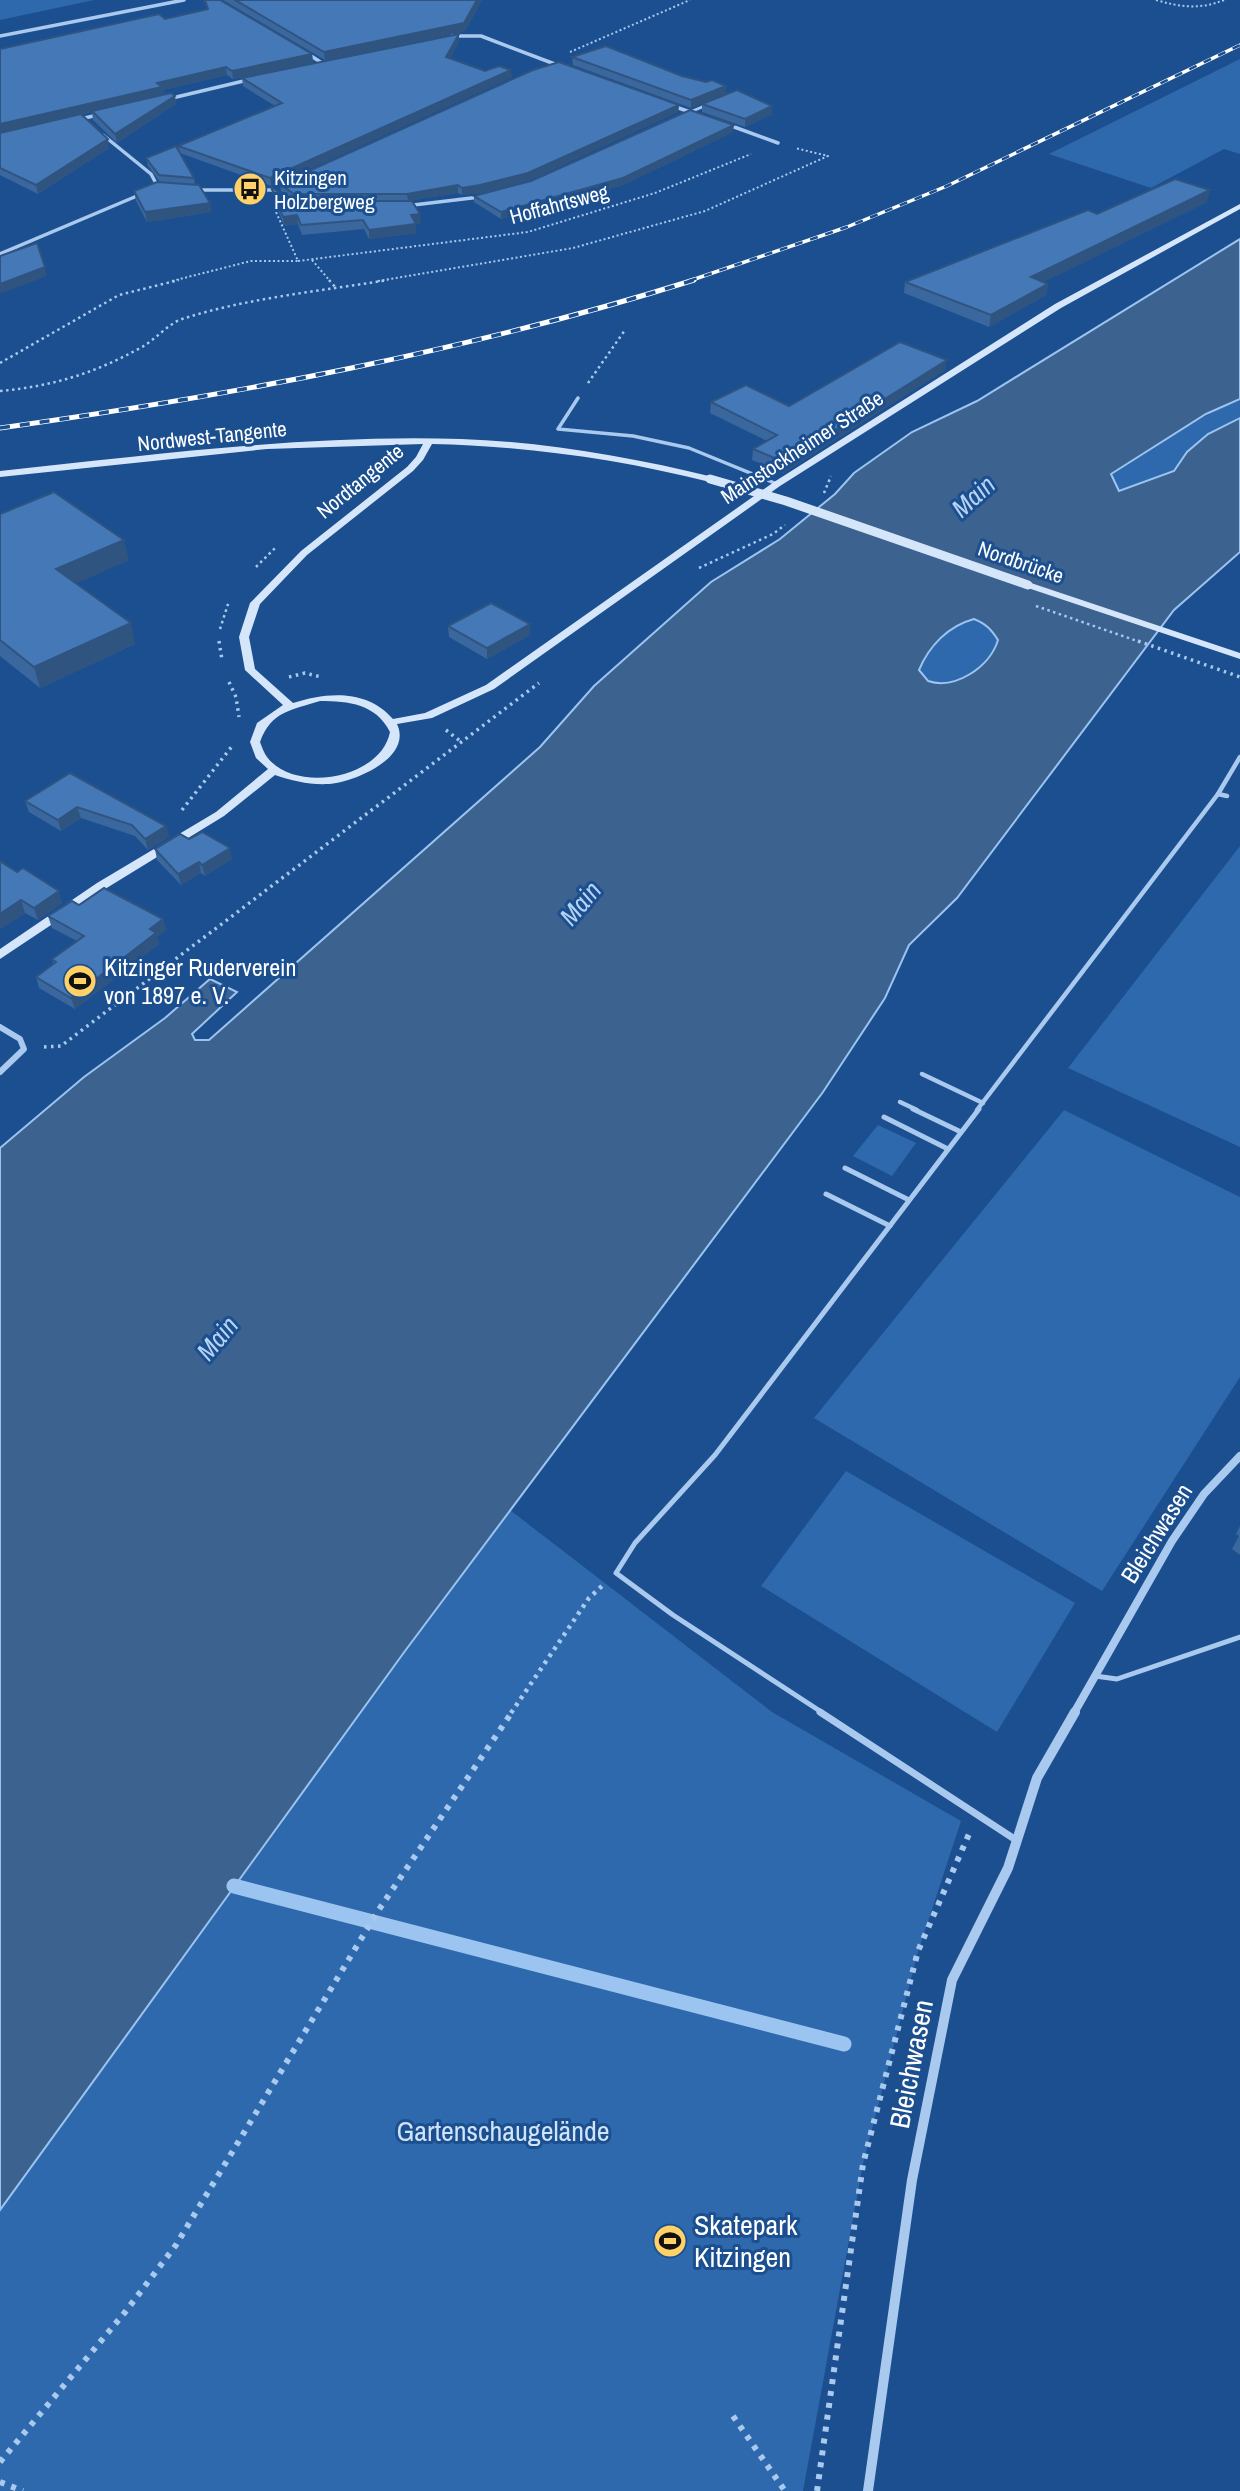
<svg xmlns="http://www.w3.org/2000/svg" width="1240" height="2491" font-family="'Archivo Narrow',sans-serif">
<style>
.green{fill:#2e69ad}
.water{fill:#3c6290;stroke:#9cc4f0;stroke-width:2;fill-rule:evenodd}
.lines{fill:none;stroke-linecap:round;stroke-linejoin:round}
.stream{stroke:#9cc4f0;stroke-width:15}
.path-far4{stroke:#a9c9ee;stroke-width:2;stroke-dasharray:2 2.5;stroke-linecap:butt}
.path-far3{stroke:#a9c9ee;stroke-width:2.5;stroke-dasharray:2.5 3.5;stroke-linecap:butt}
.path-far2{stroke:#a9c9ee;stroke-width:3.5;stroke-dasharray:2.5 4.5;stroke-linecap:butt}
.path-far1{stroke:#a9c9ee;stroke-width:4.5;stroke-dasharray:3.5 5;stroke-linecap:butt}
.path{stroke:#a9c9ee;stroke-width:6;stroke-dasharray:5 7;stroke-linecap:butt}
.lane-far4{stroke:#a9c9ee;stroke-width:2.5}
.lane-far3{stroke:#a9c9ee;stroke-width:3.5}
.lane-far2{stroke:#a9c9ee;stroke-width:4.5}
.lane-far1{stroke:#a9c9ee;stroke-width:5}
.lane{stroke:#a9c9ee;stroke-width:7}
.street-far3{stroke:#a9c9ee;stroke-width:3.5}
.street-far2{stroke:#a9c9ee;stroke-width:6}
.street-far1{stroke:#a9c9ee;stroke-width:8}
.street{stroke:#a9c9ee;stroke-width:10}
.secondary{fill:#d6e6fa;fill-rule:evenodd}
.rail-far1-casing{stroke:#fff;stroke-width:3.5}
.rail-casing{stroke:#fff;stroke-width:5}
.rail-far1{stroke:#1b4f8f;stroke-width:2.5;stroke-dasharray:8;stroke-linecap:butt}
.rail{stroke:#1b4f8f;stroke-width:3.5;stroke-dasharray:10;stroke-linecap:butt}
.path-bridge-far1{stroke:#a9c9ee;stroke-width:2.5;stroke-dasharray:2.5 3.5;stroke-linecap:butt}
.path-bridge{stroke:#a9c9ee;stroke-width:3.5;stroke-dasharray:2.5 4.5;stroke-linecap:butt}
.secondary-bridge{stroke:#d6e6fa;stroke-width:9}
.wall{fill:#3a679d}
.shaded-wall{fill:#305480}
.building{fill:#4478b7;stroke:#305480;stroke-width:2}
.labels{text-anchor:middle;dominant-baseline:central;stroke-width:6;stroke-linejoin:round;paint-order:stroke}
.far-poi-label{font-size:21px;fill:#fff;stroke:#1b4f8f;text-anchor:start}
.far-street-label{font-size:21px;fill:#fff;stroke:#1b4f8f}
.poi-label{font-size:24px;fill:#fff;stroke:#1b4f8f;text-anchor:start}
.street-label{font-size:24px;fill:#fff;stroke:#1b4f8f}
.water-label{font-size:26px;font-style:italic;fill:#b5d3f5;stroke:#1b4f8f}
.near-street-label{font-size:28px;fill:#fff;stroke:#1b4f8f}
.near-park-label{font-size:28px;fill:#cfe3fa;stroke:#1b4f8f}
.near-poi-label{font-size:28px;fill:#fff;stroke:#1b4f8f;text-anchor:start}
</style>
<rect width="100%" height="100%" fill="#1b4f8f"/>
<g class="green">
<polygon points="0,0 94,0 0,20"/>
<polygon points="1240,59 1240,154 1224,149 1151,188 1049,154"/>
<path d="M1240 399V418L1208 434 1187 452 1174 471 1119 491 1111 474C1155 449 1193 419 1240 399Z"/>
<path d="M974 619C986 624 991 629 998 640 990 667 955 690 928 681L919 670C929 646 948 626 974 619Z"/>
<polygon points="1240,846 1240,1147 1068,1068"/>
<polygon points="1064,1110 1240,1197 1240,1377 1102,1591 814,1418"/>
<polygon points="878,1125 916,1143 892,1176 853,1156"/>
<polygon points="846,1471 1075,1603 997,1732 761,1586"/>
<polygon points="510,1510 772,1712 961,1821 918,1952 863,2164 803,2491 0,2491 0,2210 405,1651"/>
</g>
<path class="water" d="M1240 239V399L1206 414 1111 474 1119 491 1174 471 1187 452 1208 434 1240 418V552L1174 610 957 898 909 945 885 998 823 1092 405 1651 0 2210V1148L84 1077 165 1018 210 979 237 992 192 1034 195 1040H209L540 747 594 686 711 582 780 539 835 494 854 473 912 432 977 401ZM974 619C986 624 991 629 998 640 990 667 955 690 928 681L919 670C929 646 948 626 974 619Z"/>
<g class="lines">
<polyline class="stream" points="234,1886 844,2044"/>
<g class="path-far4">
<path d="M1156 0C1180 7 1200 10 1224 0"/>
<polyline points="570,52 690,0"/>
<polyline points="312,260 330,281"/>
<polyline points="298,261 528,232 655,193 751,154"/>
<polyline points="172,281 251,261 298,261 276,212"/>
<polyline points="378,281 573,248 705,211 828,156 795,148"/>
</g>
<g class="path-far3">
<polyline points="329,280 336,288"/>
<polyline points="0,363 119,295 179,280"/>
<polyline points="588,383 625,330"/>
<path d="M0 391C54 386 95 373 142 347 156 339 168 324 182 319 247 298 321 291 388 280"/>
<polyline points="824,493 831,476"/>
<polyline points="256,567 277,546"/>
<polyline points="699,568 773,534 785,525"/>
<polyline points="220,629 229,601"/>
</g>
<g class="path-far2">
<polyline points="219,641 222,660"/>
<polyline points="289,677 305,673 321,677"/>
<polyline points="229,682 236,697 239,717"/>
<polyline points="446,730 460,741"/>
<polyline points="182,810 233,745"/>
<polyline points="44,1047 61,1046 539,683"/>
</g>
<polyline class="path-far1" points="511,1713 589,1598 603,1585"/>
<g class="path">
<polyline points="733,2416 785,2491"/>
<polyline points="0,2462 126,2311 176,2245 378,1911 512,1712"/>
<polyline points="0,2482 23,2491"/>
<polyline points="817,2491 863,2164 918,1951 969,1834"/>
</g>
<polyline class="lane-far4" points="690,112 707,105"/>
<polyline class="lane-far3" points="578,398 558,429 633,436 689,448 777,484"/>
<g class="lane-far2">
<polyline points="1218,794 1240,757"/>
<polyline points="922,1074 983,1103"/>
<polyline points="900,1102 917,1110"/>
<polyline points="977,1110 1218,794 1227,796"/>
</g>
<g class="lane-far1">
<polyline points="913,1109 961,1132"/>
<polyline points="884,1117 948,1149"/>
<polyline points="845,1168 909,1200"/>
<polyline points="826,1194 890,1226"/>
<polyline points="1095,1676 1117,1679 1240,1637"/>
<polyline points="823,1713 673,1615 616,1573 635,1543 715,1455 979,1109"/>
</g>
<polyline class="lane" points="820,1712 1016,1840"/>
<g class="street-far3">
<polyline points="0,36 184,0"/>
<polyline points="452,36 481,36 560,66"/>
<polyline points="305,52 325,65"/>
<polyline points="168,99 252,79"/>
<polyline points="670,105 690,112 685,114"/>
<polyline points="76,120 102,114"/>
<polyline points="726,124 778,143"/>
<polyline points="103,135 151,174 158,187"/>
<polyline points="193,190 272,190 278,195"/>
<polyline points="405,206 480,197"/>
<polyline points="0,254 144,193"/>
</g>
<polyline class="street-far2" points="0,1027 20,1039 24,1049 0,1072"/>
<polyline class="street-far1" points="1074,1713 1172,1541 1204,1494 1240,1456"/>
<polyline class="street" points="868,2491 912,2180 952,1980 1008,1868 1037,1778 1075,1712"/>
<g class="secondary">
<path d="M1240 204V209L1061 308 780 486 494 689 432 718 397 724C413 758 354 782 329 784 309 785 293 781 275 775L224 816 105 889 0 959V949L97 883 216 812 268 769 256 758 250 742 257 723 283 705 245 670 239 637 250 603 301 551 407 467 416 457 423 444 267 449 0 477V471C153 455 307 434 461 439 547 442 630 457 713 477L715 479 710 482C618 459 526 446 432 444L423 460 413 471 307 555 260 604 249 637 255 669 293 703C327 692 367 689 393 719L425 713 486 685 774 482 1055 304ZM320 701C349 701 376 704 390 732 381 779 295 794 267 757 264 753 262 747 260 742 271 711 292 710 320 701Z"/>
<polygon points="1025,583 1031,583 1240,653 1240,659 1025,587"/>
</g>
<defs>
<polyline id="rail-far1" points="689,281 847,227 947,186 1240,45"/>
<path id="rail" d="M0 428C235 395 468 351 694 280"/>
</defs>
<use href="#rail-far1" class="rail-far1-casing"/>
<use href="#rail" class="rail-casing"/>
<use href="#rail-far1" class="rail-far1"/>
<use href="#rail" class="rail"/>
<polyline class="path-bridge-far1" points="1036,606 1143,643"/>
<polyline class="path-bridge" points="1138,641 1240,677"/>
<polyline class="secondary-bridge" points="710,479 786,501 1028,585"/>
</g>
<g class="wall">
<polygon points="204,0 220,0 312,54 313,62 233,79 227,75 163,90 164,95 175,96 176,104 117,143 93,120 92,112 46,122 109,148 38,194 0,175 0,49 165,19 207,10"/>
<polygon points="223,0 482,0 465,31 325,60"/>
<polygon points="459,34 459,41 450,58 485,71 512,77 271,186 180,153 194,178 195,185 210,203 211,212 147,222 136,201 134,191 160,182 148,166 146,158 179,152 178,146 275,106 243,86 242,78"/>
<polygon points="572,57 726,94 691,108 573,65"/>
<polygon points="702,104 772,114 745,127 702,112"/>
<polygon points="679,105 678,112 529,180 480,193 462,195 458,193 408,201 421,223 416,224 416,233 369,239 364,229 302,235 298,224 284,226 273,196 271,187 293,201 295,201 281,191 280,184"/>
<polygon points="733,132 623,185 501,219 474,202 474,196"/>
<polygon points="1207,202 1043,282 1048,284 1046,295 989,327 904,293 905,282 1097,214"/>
<polygon points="945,370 783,473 752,460 753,449 767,441 710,413 711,402 789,406"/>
<polygon points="0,514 129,560 76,583 135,644 40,688 0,656"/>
<polygon points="530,624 530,635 487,659 449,637 448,626"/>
<polygon points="70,773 166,826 169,837 148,850 135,836 81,818 61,831 29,812 25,801"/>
<polygon points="189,839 232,859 205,876 201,873 181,885 157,860 155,849"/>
<polygon points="0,861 62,903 38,920 25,913 0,929"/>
<polygon points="79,905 163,919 166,930 157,937 159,944 75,1009 39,988 36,977 53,964 52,959 77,941 52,928 48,916"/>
<polygon points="1240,1526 1240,1555 1232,1549 1239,1536 1236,1534"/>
</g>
<g class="shaded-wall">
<polygon points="477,0 482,0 465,31 325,60 324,52"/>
<polygon points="459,34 459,41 447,64 446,57"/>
<polygon points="312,54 313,62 233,79 232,71"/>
<polygon points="226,67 227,75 163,90 164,95 0,133 0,124 157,83"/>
<polygon points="511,70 512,77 271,186 270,178"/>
<polygon points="726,86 726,94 691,108 691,100"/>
<polygon points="175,96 176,104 117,143 115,134"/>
<polygon points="679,105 678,112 529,180 480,193 462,195 462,188"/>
<polygon points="772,106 772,114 745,127 745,119"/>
<polygon points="734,125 733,132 623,185 501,219 501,212"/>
<polygon points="108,139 109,148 38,194 36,185"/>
<polygon points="458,185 458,193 408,201 407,194"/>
<polygon points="1210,190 1207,202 1029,289 1031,277"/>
<polygon points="210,203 211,212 147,222 145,212"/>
<polygon points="420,214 421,223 411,224 411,215"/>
<polygon points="297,215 298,224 284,226 283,217"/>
<polygon points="416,224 416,233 369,239 369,230"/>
<polygon points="45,267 47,276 0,294 0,284"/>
<polygon points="1048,284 1046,295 989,327 991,315"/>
<polygon points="947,360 945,370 783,473 784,462"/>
<polygon points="124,540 129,560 61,590 56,569"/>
<polygon points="131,623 135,644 40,688 34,667"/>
<polygon points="530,624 530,635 487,659 487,648"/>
<polygon points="77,807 81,818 61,831 58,820"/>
<polygon points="166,826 169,837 148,850 145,839"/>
<polygon points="230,848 232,859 205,876 202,865"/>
<polygon points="199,862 201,873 181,885 178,874"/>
<polygon points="59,891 62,903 38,920 34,908"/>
<polygon points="21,900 25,913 0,929 0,914"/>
<polygon points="163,919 166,930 157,937 159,944 75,1009 71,998 150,929"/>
</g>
<g class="building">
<polygon points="205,0 220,0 312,54 232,71 226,67 157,83 162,87 0,124 0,49 159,14 165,19 208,9"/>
<polygon points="235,0 477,0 464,23 324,52"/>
<polygon points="459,34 446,57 485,71 499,66 511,70 270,178 178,146 282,103 242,78"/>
<polygon points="606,46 682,76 706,82 712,80 726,86 691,100 572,57"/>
<polygon points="559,62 679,105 528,173 480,185 462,188 458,185 407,194 294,194 280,184 533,70"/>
<polygon points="737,90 772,106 745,119 702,104"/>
<polygon points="171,93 175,96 115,134 92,111"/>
<polygon points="690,110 734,125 623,178 501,212 474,196 531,181"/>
<polygon points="81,114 108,139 36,185 0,168 0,133"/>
<polygon points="176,146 194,178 159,175 146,158"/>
<polygon points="1175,179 1210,190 1031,277 1048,284 991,315 905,282 1088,210 1097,214"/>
<polygon points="157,182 199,185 210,203 145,212 134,191"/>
<polygon points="271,187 293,201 412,201 420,214 411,215 416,224 369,230 363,220 301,225 297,215 283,217"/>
<polygon points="37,243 45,267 0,284 0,256"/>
<polygon points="900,342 947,360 784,462 753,449 777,435 711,402 746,385 789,406"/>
<polygon points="54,492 124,540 56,569 131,623 34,667 0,640 0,514"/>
<polygon points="491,603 530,624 487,648 448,626"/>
<polygon points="70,773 166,826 145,839 132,825 77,807 58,820 25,801"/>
<polygon points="202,832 230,848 202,865 199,862 178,874 155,849 180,834 189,839"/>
<polygon points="0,861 17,872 23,868 59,891 34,908 21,900 0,914"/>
<polygon points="104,888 163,919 150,929 156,933 71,998 36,977 56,962 52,959 84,936 48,916 72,901 79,905"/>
</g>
<defs>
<symbol id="bus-disc" viewBox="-11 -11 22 22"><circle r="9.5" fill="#ffd166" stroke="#1b4f8f"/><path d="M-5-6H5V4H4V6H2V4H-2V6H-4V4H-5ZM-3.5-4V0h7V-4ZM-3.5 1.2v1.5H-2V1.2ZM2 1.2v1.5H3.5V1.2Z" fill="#111"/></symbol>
<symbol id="stadium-disc" viewBox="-11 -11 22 22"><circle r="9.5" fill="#ffd166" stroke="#1b4f8f"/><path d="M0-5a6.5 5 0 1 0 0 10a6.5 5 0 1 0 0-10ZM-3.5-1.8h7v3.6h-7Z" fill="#111"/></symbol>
</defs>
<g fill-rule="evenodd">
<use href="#bus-disc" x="231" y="170" width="38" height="38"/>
<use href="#stadium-disc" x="61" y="962" width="38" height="38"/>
<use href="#stadium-disc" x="651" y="2222" width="38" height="38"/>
</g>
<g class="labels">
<g class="far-poi-label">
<text x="274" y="177">Kitzingen<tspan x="274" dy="24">Holzbergweg</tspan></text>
</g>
<g class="far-street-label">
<text transform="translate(559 204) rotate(-15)">Hoffahrtsweg</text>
<text transform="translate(212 436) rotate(-6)">Nordwest-Tangente</text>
<text transform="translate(802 447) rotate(-33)">Mainstockheimer Straße</text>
<text transform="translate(360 481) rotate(-39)">Nordtangente</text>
<text transform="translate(1021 562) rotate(19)">Nordbrücke</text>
</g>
<g class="poi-label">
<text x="104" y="967">Kitzinger Ruderverein<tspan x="104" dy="28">von 1897 e. V.</tspan></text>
</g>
<g class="street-label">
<text transform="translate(1156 1533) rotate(-58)">Bleichwasen</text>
</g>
<g class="water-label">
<text transform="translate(973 496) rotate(-42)">Main</text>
<text transform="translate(580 903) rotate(-50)">Main</text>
<text transform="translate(217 1338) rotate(-50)">Main</text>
</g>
<g class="near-street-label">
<text transform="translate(911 2064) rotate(-79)">Bleichwasen</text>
</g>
<g class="near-park-label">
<text x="503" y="2131">Gartenschaugelände</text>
</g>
<g class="near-poi-label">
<text x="694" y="2225">Skatepark<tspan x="694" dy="32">Kitzingen</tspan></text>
</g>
</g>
</svg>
